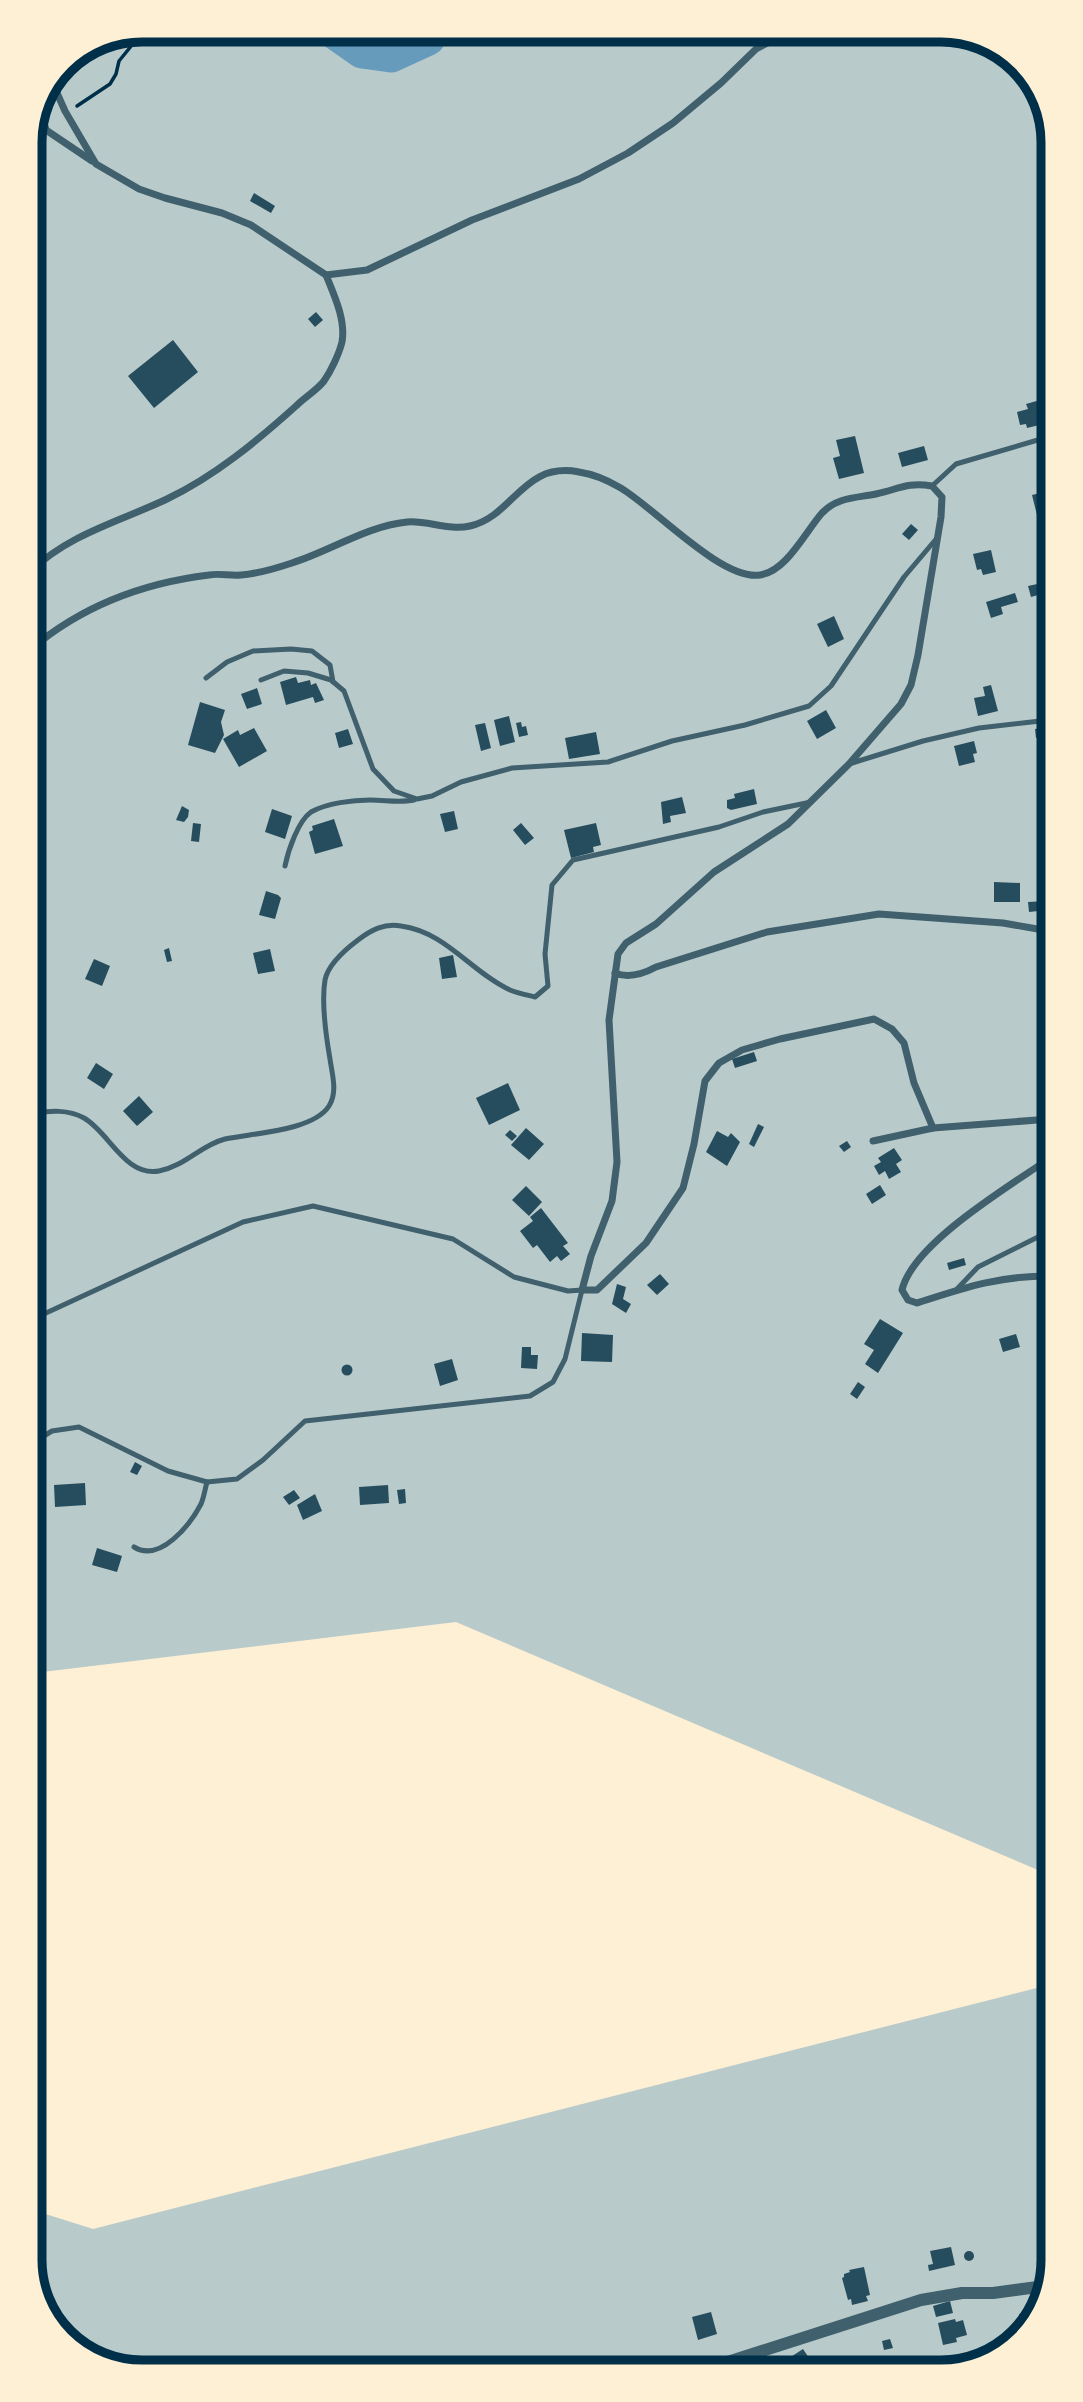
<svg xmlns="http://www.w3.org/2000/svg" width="1083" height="2402" font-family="Commissioner,sans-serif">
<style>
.green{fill:#b9caca}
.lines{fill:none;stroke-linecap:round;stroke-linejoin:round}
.river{stroke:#669bbc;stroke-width:35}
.building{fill:#264d5e}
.path{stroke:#003049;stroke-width:3.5}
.service{stroke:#3f606c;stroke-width:5}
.minor{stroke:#3f606c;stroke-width:7}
.tertiary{stroke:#3f606c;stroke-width:12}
.rim{fill:none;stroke:#003049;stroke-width:9}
</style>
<rect width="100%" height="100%" fill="#fdf0d5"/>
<g class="green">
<polygon points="142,30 949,30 1010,53 1047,105 1052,1876 456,1622 34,1673 30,135 63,62"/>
<polygon points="1052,1984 1053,2261 1034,2323 978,2366 134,2372 73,2349 36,2297 36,2211 93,2229"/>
</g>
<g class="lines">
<polyline class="river" points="332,30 362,51 391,55 428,38 432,30"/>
</g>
<g class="building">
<polygon points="254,193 275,206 271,213 250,201"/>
<polygon points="316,312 323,320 315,327 308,319"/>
<polygon points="173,340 198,372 154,408 128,376"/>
<polygon points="1047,398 1048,423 1027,428 1026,424 1020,425 1017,412 1028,409 1026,404"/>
<polygon points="855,436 864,473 839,479 833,458 840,456 836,440"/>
<polygon points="924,446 928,460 902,467 898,453"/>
<polygon points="1048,491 1048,517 1046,518 1045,513 1037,515 1032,495"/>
<polygon points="911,524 918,530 909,540 902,534"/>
<polygon points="991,550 996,572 983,575 981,569 977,570 973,554"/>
<polygon points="1042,583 1045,593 1031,597 1028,586"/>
<polygon points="1015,593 1018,602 1001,607 1003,614 991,618 986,602"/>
<polygon points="834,616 844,639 828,647 817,624"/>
<polygon points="296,677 298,683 310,680 311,685 316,683 324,700 315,703 313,697 286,705 280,682"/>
<polygon points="991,685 998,711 978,716 974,698 985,696 983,687"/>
<polygon points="257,688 262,704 247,709 241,694"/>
<polygon points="200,702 225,710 221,722 224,735 215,753 188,745"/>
<polygon points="826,710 836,728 817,739 807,721"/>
<polygon points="509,716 515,742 500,746 494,720"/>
<polygon points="521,722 522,727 526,726 528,735 519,737 516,723"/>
<polygon points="485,723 491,748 481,751 475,725"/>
<polygon points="1049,727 1049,736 1036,738 1035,729"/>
<polygon points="254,728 267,751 239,767 223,739 238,730 240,735"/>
<polygon points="348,729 353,744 339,748 335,733"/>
<polygon points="596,732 600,754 569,759 565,738"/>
<polygon points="974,741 977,753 973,754 975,762 959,766 954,746"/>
<polygon points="754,789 757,804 731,810 727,808 727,800 735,798 734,794"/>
<polygon points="682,797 686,813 670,816 671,822 663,824 661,802"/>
<polygon points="182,806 189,810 188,817 184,822 176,820"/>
<polygon points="272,809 292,816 285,839 265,832"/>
<polygon points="454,811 458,829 445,832 440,814"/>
<polygon points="334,819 343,846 315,854 309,832 313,830 312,826"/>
<polygon points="193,823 201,824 199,842 191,841"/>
<polygon points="521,823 534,838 525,845 513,830"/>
<polygon points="596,823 601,845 593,847 594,852 571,858 564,830"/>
<polygon points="994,882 1020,883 1020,902 994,902"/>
<polygon points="266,891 278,895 281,898 275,919 259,915"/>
<polygon points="1047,901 1048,910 1029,912 1028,902"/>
<polygon points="169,948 172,961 167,962 164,950"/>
<polygon points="270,949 275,971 258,974 253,953"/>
<polygon points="453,955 457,977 442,979 439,958"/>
<polygon points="94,959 110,966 102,986 85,979"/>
<polygon points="754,1052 757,1061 735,1068 732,1059"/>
<polygon points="96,1063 113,1074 104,1089 87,1078"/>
<polygon points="508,1083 520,1110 489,1125 476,1098"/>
<polygon points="139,1096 153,1112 137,1126 123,1111"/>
<polygon points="758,1124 764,1127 754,1147 749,1144"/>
<polygon points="526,1128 544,1144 529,1160 511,1145"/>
<polygon points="510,1130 517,1136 512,1141 505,1135"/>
<polygon points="717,1131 728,1137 731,1133 740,1142 727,1166 706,1152"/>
<polygon points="847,1141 851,1147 844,1152 839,1146"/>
<polygon points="894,1148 902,1160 896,1164 901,1172 889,1179 885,1171 879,1175 874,1166 881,1162 878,1158"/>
<polygon points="880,1185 886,1195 872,1204 866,1194"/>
<polygon points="526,1186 542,1202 529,1216 512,1200"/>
<polygon points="541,1208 568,1243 563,1246 570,1254 561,1261 557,1256 550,1262 537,1245 533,1248 520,1231 533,1221 530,1217"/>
<polygon points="964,1258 966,1265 949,1270 947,1263"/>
<polygon points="660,1274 669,1284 657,1295 647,1285"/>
<polygon points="617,1284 626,1287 623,1299 631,1304 626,1313 612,1304"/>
<polygon points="880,1319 903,1333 878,1373 865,1364 874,1350 864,1344"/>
<polygon points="582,1333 613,1335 612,1362 581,1361"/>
<polygon points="1016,1334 1020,1347 1003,1352 999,1339"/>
<polygon points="522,1347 531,1347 531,1355 538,1355 537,1369 521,1368"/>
<polygon points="452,1359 458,1380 440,1386 434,1364"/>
<circle cx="347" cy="1370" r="5.5"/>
<polygon points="858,1382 865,1387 857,1399 850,1394"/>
<polygon points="135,1462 142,1466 137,1475 130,1472"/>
<polygon points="85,1483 86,1505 55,1507 54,1485"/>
<polygon points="388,1485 389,1503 360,1505 359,1487"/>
<polygon points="405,1489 406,1503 399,1504 397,1490"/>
<polygon points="294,1490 300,1498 289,1505 283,1497"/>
<polygon points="315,1494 322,1511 303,1520 297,1505"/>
<polygon points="1051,1527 1051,1545 1042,1534"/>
<polygon points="97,1548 122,1556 117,1572 92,1565"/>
<polygon points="951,2247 955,2265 929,2271 928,2265 933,2264 930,2251"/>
<circle cx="969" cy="2256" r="5"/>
<polygon points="864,2267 870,2295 866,2296 868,2301 852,2305 851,2299 848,2300 842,2278 844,2277 844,2274 850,2272 849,2270"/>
<polygon points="950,2301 953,2313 936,2317 933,2306"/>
<polygon points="1037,2311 1034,2323 1023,2332 1019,2314"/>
<polygon points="711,2312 717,2334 698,2340 692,2317"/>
<polygon points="955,2319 956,2322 963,2320 967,2335 956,2338 957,2342 943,2345 938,2323"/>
<polygon points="890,2339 893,2348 884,2350 882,2341"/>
<polygon points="803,2349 815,2367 787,2367 783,2362"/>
<circle cx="674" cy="2362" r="5"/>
</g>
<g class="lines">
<polyline class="path" points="77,106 110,84 116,74 119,61 132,45 132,34"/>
<g class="service">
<polyline points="932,486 956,464 1048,437"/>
<polyline points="206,678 227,662 253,651 291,649 312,651 330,665 333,682"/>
<polyline points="261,680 284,671 308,673 331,680 344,691 373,769 394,791 417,799 432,796 461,782 512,768 608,762 672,741 745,725 809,706 831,686 904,577 937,538"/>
<polyline points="849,764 923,741 979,728 1049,720"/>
<path d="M285 866C288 851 298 821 311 812 327 803 353 800 370 800 386 800 399 803 414 800"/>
<path d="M33 1113C50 1111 68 1109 84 1118 109 1132 125 1177 159 1171 185 1166 201 1145 225 1139 253 1133 313 1131 329 1106 338 1092 332 1074 330 1059 326 1036 321 1004 325 980 328 965 346 949 358 940 371 930 384 923 401 926 446 932 471 972 510 990 517 993 527 995 535 997L548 986 545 954 552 885 573 860 719 827 763 812 811 802"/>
<polyline points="957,1289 978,1267 1050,1231"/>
<polyline points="33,1319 243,1222 313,1206 453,1239 514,1277 568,1291 582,1290 565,1359 553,1382 530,1396 305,1421 263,1460 237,1479 207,1482 168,1471 79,1427 52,1431 34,1442"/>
<path d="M134 1547C160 1563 190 1525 201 1504 204 1497 205 1489 207 1482"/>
</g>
<g class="minor">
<polyline points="53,84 65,111 96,164 139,189 165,198 222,213 251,225 326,275 367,270 472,220 579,179 628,153 673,123 721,83 756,49 792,30"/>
<polyline points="43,128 92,161"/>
<path d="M31 571C69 534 121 521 167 499 215 476 257 441 296 406 305 397 316 391 324 381 331 371 339 354 342 342 346 320 334 295 326 275"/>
<path d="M31 649C82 606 143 583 209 575 219 573 230 576 241 575 257 574 277 568 292 563 330 551 367 526 407 522 427 520 449 531 470 526 514 516 523 461 579 472 592 474 607 480 619 487 652 505 721 581 760 575 786 572 806 531 822 513 837 497 856 498 876 494 899 489 907 482 932 486L942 497 941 517 918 655 911 685 901 704 849 764 788 824 714 872 656 924 626 943 618 954 609 1020 617 1162 612 1201 591 1256 582 1290H597L646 1243 683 1188 694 1144 705 1081 719 1063 742 1050 780 1039 874 1019 892 1029 904 1043 914 1083 933 1128"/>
<path d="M615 973C629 979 643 974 656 967L767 932 879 914 1003 923 1049 931"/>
<polyline points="873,1141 933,1128 1050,1119"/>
<path d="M1050 1158C1010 1186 913 1243 902 1290L908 1300 917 1303C966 1287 998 1276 1050 1276"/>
</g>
<g class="tertiary">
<polyline points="34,125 43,128"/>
<polyline points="709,2368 921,2300 962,2293 993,2293 1045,2286"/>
</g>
</g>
<path d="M0 0H1083V2402H0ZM142 42H941A100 100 0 0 1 1041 142V2260A100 100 0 0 1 941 2360H142A100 100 0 0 1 42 2260V142A100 100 0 0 1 142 42Z" fill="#fdf0d5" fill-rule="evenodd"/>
<path class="rim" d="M142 42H941A100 100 0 0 1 1041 142V2260A100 100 0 0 1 941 2360H142A100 100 0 0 1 42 2260V142A100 100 0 0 1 142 42Z"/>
</svg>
